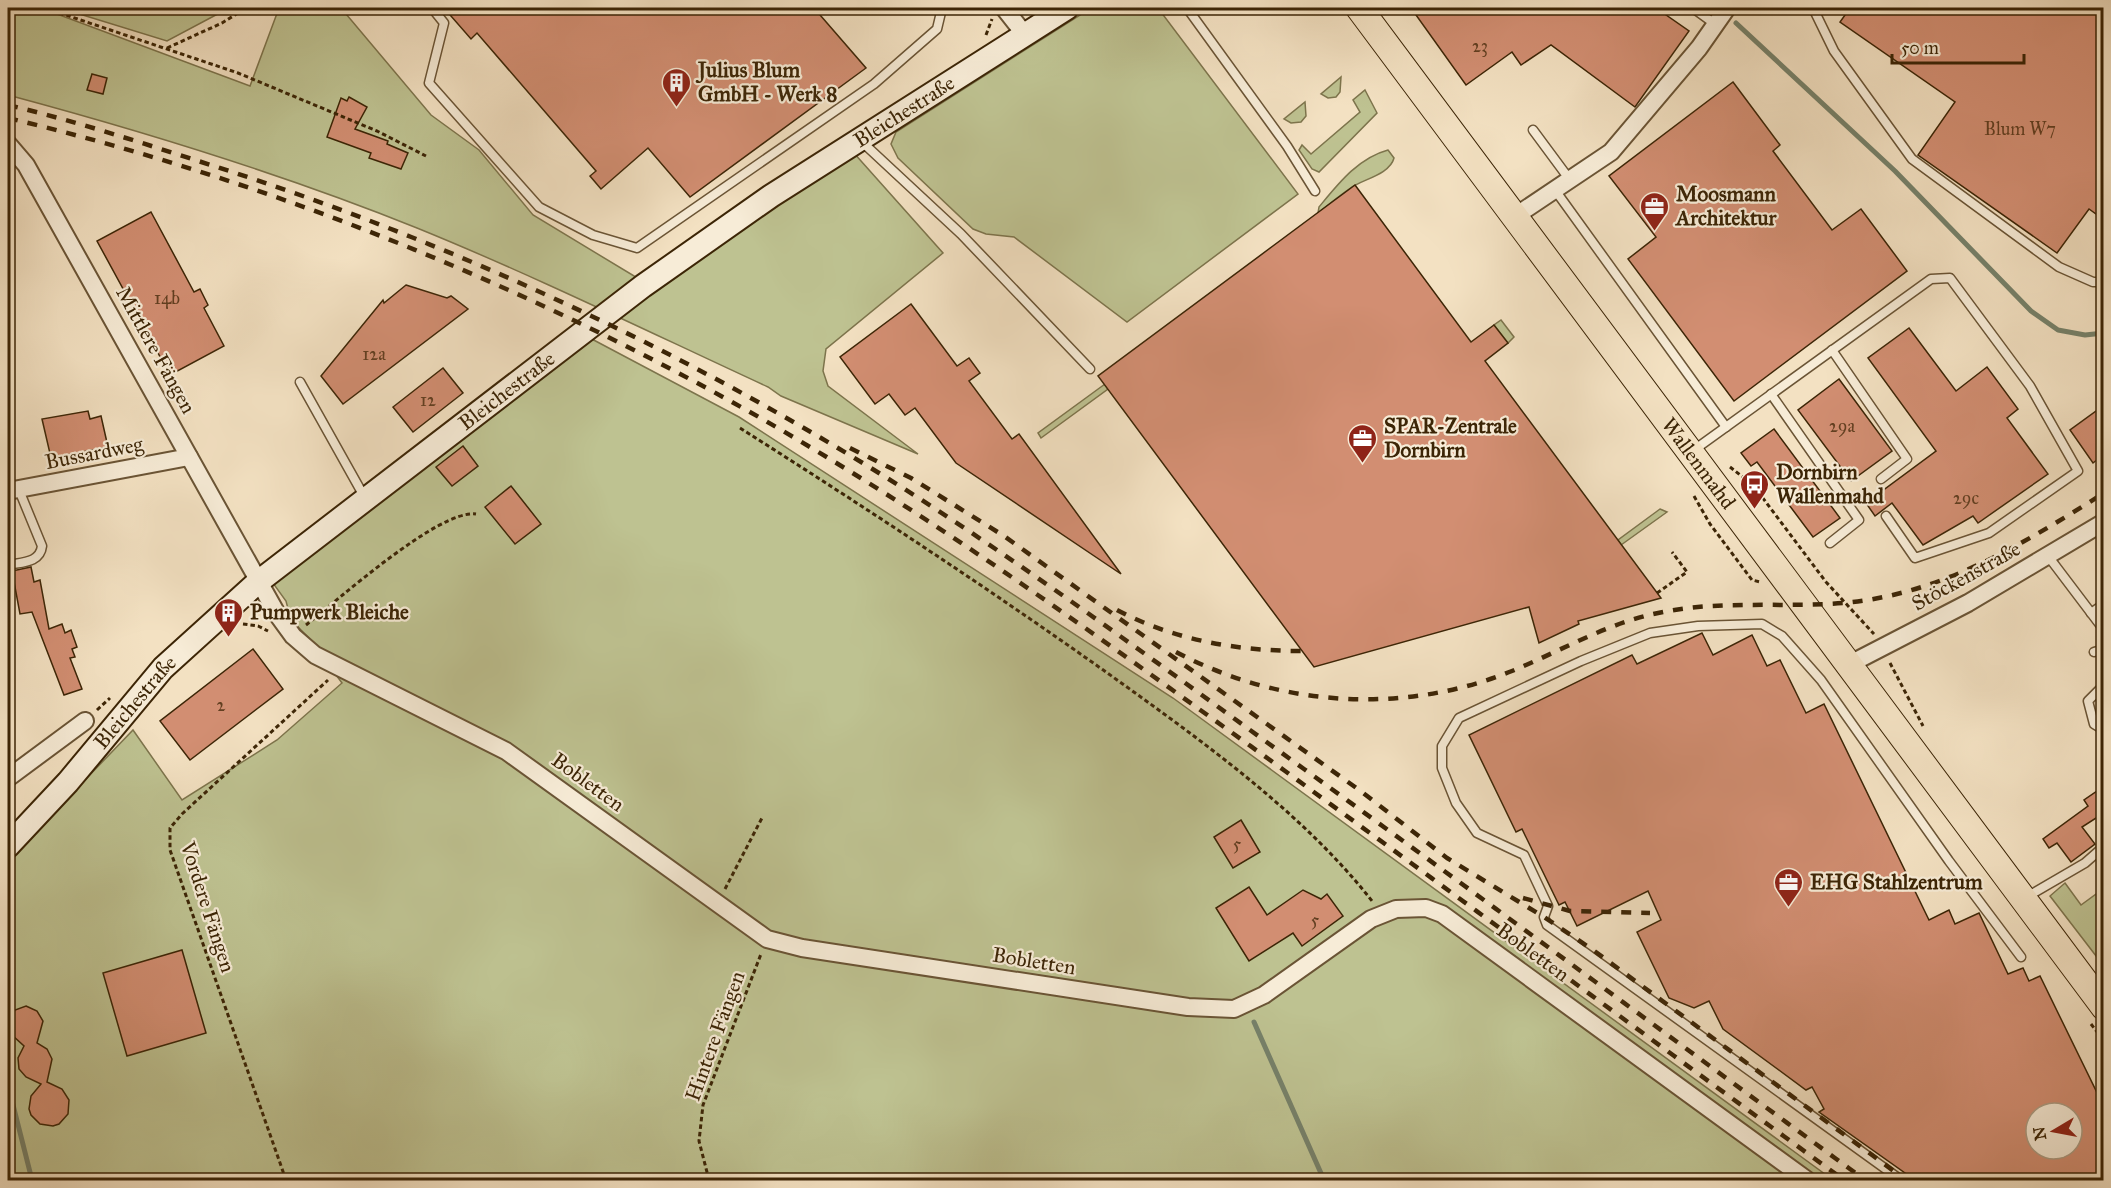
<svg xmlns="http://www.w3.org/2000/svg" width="2111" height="1188" font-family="'IM FELL Great Primer',serif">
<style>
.green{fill:#bec291;stroke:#7d744c;stroke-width:1.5}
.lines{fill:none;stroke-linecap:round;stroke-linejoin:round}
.stream{stroke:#76816a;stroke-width:5}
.building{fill:#d28e72;stroke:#3c2506;stroke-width:1.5;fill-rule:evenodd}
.service-casing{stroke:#6a5435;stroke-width:11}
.minor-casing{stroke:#6a5435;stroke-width:20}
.secondary-casing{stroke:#3c2506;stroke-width:26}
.primary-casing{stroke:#3c2506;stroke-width:28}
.path{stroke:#3c2506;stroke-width:3;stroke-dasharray:4.5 3;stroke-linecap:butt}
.service{stroke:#f7ecd7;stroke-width:8}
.minor{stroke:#f7ecd7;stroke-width:16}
.secondary{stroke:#f7ecd7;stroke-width:22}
.primary{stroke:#f3e1c2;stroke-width:26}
.rail{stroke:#3c2506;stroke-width:4.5;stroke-dasharray:10 10;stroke-linecap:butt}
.labels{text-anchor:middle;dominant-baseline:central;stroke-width:4.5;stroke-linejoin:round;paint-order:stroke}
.number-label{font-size:18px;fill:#623f21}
.poi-label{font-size:21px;font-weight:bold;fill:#3c2506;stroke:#f7ecd7;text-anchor:start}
.street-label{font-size:21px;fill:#3c2506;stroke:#f7ecd7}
</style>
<rect width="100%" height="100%" fill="#f3e1c2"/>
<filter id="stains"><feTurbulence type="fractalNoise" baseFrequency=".00333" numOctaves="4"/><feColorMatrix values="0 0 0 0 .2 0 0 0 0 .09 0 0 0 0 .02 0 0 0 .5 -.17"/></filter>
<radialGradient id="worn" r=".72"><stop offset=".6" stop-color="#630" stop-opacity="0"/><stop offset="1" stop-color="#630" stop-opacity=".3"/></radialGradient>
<g class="green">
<path d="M8 8H41L250 86 279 8H341L431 115 479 150 533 215 649 285 853 152 943 253 826 349 823 371 828 386 918 454 781 396 768 387C651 333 535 276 417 228 283 174 146 132 8 95Z"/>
<polygon points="60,8 229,8 167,41"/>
<polygon points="1091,8 1158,8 1298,194 1127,322 1014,237 986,234 973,229 898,158 891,144 896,132"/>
<polygon points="1341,77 1340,92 1336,97 1328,98 1321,94"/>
<polygon points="1365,90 1377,113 1319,172 1312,169 1299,150 1302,145 1311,154 1360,112 1353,100"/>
<polygon points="1305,102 1306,116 1301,122 1291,123 1284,119"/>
<path d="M1388 150 1394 158C1390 174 1364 179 1352 187 1340 195 1329 204 1318 213L1319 207C1338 184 1358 158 1388 150Z"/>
<polygon points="1501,320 1514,337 1508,343 1494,325"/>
<polygon points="588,337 739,417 1173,698 1833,1180 8,1180 8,860 133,730 182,800 277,740 342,683 308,637 291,620 286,601 270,579"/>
<polygon points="1105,384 1108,389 1041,438 1038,433"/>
<polygon points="1660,509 1667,512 1621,545 1618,540"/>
<polygon points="2065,883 2081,905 2103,889 2103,965 2050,896"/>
</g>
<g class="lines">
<g class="stream">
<polyline points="1736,23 1895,171 2031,311 2058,330 2085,335 2104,333"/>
<polyline points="1254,1022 1324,1180"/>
<polyline points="8,1085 32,1180"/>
</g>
</g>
<g class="building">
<polygon points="444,8 814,8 866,68 690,197 648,148 601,189 590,176 596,171 477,33 471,39"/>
<polygon points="1411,8 1656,8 1689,31 1635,107 1551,45 1521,65 1512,52 1466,85"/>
<polygon points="1850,8 2103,8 2103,219 2089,209 2057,253 1918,155 1955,102 1840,22"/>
<polygon points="92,74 107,78 103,94 87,90"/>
<polygon points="1733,82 1780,145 1773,151 1832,230 1861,209 1907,271 1734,401 1628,259 1656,237 1609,176"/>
<polygon points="349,97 367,107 355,129 388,141 387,144 408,153 401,169 369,158 371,153 327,137 341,98 347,101"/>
<polygon points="1355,185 1471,342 1494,325 1508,343 1485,361 1661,598 1578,621 1579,624 1539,643 1529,607 1314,667 1098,376"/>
<polygon points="151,212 194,292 200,289 208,305 204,308 224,346 170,375 97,241"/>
<polygon points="406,285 447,298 451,296 468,309 343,404 321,376 383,300 384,303"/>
<polygon points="911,304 957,366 969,358 980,373 969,381 1012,439 1019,434 1121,574 956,463 915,408 905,415 889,394 875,404 840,357"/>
<polygon points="1909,328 1956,391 1987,367 2018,409 2007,418 2048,474 1978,523 1973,516 1923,545 1892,503 1875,516 1866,503 1936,451 1868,358"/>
<polygon points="443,368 463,393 413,432 393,407"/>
<polygon points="1839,379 1892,451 1851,481 1798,410"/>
<polygon points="2103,406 2103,455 2093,463 2070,430"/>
<polygon points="88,411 90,419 101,416 108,447 51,458 42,419"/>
<polygon points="1774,429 1840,518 1813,537 1757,462 1751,466 1741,453"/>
<polygon points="463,446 478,466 452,486 436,467"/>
<polygon points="511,486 541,524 515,544 485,507"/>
<polygon points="31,567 34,582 40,580 49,629 62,624 65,633 71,630 77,647 72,649 75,657 70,658 82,689 64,695 32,612 20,614 12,571"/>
<path d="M1702 633 1713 655 1752 635 1767 666 1780 660 1806 713 1824 704 1929 920 1949 910 1955 924 1979 913 2008 974 2023 968 2029 981 2040 976 2103 1105V1180H1915L1819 1112 1824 1109 1812 1087 1806 1090 1723 1029 1709 1001 1694 1008 1669 998 1637 932 1661 920 1648 891 1577 926 1565 902 1559 905 1522 829 1516 832 1469 735 1632 655 1637 664ZM2036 1113H2072V1149H2036Z"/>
<polygon points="253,649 283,689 190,760 160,721"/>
<polygon points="2103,787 2103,826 2096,818 2082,827 2095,844 2071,862 2057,843 2049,848 2043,839 2088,806 2084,800"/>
<polygon points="1241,820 1260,852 1233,868 1214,837"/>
<polygon points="1249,887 1267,915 1303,890 1321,899 1327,894 1343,916 1302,946 1293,933 1249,961 1216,908"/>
<polygon points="182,950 206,1033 127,1056 103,973"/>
<polygon points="26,1006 37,1011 43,1021 37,1043 47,1049 52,1059 47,1082 62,1089 69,1100 68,1114 59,1124 53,1126 40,1124 31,1115 29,1109 31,1096 41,1084 26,1077 19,1069 18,1058 24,1046 12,1035 8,1025 15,1010"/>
</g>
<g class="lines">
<defs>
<g id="service">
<polyline points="432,8 444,23 429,83 539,207 593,235 637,248 874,84 937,29 942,8"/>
<polyline points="1187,8 1287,146 1315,191"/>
<polyline points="1693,8 1715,24"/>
<polyline points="1813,8 1834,51 1912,159 2059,267 2093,282 2104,282"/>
<polyline points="1533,130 1570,180"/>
<polyline points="861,141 961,234 1090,369"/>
<polyline points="1555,190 1726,427"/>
<polyline points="1832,350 1907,459 1881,479"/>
<polyline points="300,382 365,498"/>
<polyline points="1771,394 1859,520 1830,543"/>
<polyline points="1694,450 1931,279 1950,278 2030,386 2078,471 1989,533 1915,558 1886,516"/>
<polyline points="2048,556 2104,630"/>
<path d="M8 565C22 562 40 563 42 546L19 490"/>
<polyline points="2091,613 2104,604"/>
<polyline points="2094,652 2104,649"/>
<polyline points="2104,685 2088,701 2094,724 2104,730"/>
<polyline points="2025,898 2085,863 2101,849 2102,832"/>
<polyline points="1901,1180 1547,925 1544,917 1548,906 1524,855 1477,833 1456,803 1442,768 1442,746 1459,718 1581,661 1650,633 1698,626 1762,624 1782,636 1821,680 1949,861 2021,957"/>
</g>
<g id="minor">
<polyline points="1004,8 1026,36"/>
<polyline points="8,144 26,165 277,614 293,636 315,655 506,751 767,939 802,948 1188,1007 1234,1009 1264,995 1371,919 1396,909 1426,908 1442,914 1807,1180"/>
<polyline points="1514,217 1611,152 1699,48 1727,8"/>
<polyline points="8,491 189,457"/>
<polyline points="1848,665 1968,603 2104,522"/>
<polyline points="8,778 85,721"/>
</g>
<g id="secondary">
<path id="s1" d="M8 846 68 782 163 668 258 582 643 286 771 196 1067 8"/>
</g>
<g id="primary">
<path id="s2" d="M1359 8 2104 1007"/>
</g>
</defs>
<use href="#service" class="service-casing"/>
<use href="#minor" class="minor-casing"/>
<use href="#secondary" class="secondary-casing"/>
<use href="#primary" class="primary-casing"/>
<g class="path">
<polyline points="45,8 238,73 377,131 426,156"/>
<polyline points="986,35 992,19"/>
<polyline points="167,48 222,23 246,8"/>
<path d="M740 428C866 508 991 590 1113 677 1202 741 1304 814 1372 901"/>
<polyline points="1730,467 1753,485 1826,582 1874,634"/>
<polyline points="1694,496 1710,524 1752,580 1760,582"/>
<polyline points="1657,593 1687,572 1672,552"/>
<polyline points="243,624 258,626 268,631"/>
<path d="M306 625C338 600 439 509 476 514"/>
<polyline points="1890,663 1923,726"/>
<polyline points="97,710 110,698"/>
<polyline points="725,889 763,816"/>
<polyline points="2091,1024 2104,1041"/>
<polyline points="286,1180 170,850 170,828 182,814 328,680"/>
<polyline points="709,1180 699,1141 703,1105 761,954"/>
</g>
<use href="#service" class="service"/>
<use href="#minor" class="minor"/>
<use href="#secondary" class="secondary"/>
<use href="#primary" class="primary"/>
<g class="rail">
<path d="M8 105C71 120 133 140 195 160 444 238 683 349 903 488 1041 576 1172 674 1304 769 1492 905 1678 1043 1865 1180"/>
<path d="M8 118C271 181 529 286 764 420 938 520 1100 638 1263 755 1457 896 1650 1039 1844 1180"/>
<polyline points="850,448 911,478 1004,536 1362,792 1447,858 1544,917 1593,950 1906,1180"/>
<path d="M1117 610C1174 640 1237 651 1302 651"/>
<path d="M1176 652C1280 707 1403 715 1512 671 1563 650 1609 622 1663 612 1722 600 1784 608 1844 603 1942 594 2023 544 2104 493"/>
<polyline points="1523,898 1570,911 1650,913"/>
</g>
</g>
<defs>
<symbol id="building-pin" viewBox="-11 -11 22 30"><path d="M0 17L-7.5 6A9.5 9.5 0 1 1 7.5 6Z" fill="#8f2418" stroke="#f7ecd7"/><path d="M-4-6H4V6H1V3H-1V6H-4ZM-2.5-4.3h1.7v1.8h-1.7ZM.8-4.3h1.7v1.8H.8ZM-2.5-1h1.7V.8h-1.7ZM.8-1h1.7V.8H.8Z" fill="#fff"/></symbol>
<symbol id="office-pin" viewBox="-11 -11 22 30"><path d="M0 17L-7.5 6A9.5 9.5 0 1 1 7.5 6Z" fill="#8f2418" stroke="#f7ecd7"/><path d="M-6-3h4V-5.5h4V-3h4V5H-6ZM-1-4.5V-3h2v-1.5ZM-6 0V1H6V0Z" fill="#fff"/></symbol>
<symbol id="bus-pin" viewBox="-11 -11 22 30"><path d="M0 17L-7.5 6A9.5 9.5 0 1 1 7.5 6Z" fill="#8f2418" stroke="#f7ecd7"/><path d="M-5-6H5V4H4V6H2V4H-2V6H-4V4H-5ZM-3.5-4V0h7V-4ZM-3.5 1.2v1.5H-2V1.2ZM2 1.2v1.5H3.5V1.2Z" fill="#fff"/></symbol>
</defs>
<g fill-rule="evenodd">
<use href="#building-pin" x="660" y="66" width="33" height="45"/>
<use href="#office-pin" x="1638" y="190" width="33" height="45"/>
<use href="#office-pin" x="1346" y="422" width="33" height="45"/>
<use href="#bus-pin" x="1738" y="468" width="33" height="45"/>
<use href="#building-pin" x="212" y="596" width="33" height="45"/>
<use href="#office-pin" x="1772" y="866" width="33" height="45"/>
</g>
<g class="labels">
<g class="number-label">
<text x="1480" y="46">23</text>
<text x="2020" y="129">Blum W7</text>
<text x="167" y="298">14b</text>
<text x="374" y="354">12a</text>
<text x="428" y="400">12</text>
<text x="1842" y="426">29a</text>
<text x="1966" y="498">29c</text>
<text x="221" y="705">2</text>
<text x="1237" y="844">5</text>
<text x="1315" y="920">5</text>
</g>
<g class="poi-label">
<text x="698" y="70">Julius Blum<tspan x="698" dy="24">GmbH - Werk 8</tspan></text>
<text x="1676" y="194">Moosmann<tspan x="1676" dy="24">Architektur</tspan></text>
<text x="1384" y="426">SPAR-Zentrale<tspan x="1384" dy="24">Dornbirn</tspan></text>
<text x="1776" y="472">Dornbirn<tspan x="1776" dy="24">Wallenmahd</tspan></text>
<text x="250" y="612">Pumpwerk Bleiche</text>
<text x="1810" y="882">EHG Stahlzentrum</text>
</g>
<g class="street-label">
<text stroke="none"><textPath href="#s1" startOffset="1164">Bleichestraße</textPath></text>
<text transform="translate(156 350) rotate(61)">Mittlere Fängen</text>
<text stroke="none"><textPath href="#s1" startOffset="678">Bleichestraße</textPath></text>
<text transform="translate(94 453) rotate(-11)">Bussardweg</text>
<text stroke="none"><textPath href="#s2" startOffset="568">Wallenmahd</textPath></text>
<text transform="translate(1966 576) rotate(-29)">Stöckenstraße</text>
<text stroke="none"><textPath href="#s1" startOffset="192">Bleichestraße</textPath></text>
<text transform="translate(588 782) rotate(36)">Bobletten</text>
<text transform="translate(208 907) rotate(72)">Vordere Fängen</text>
<text transform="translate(1533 952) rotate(36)">Bobletten</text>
<text transform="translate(1034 961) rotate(9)">Bobletten</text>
<text transform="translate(715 1036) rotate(-70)">Hintere Fängen</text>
</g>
</g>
<rect width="2111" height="1188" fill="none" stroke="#f3e1c2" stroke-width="30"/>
<rect x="9" y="9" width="2093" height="1170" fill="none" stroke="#3c2506" stroke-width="3"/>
<rect x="15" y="15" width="2081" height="1158" fill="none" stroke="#3c2506" stroke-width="1.5"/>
<g transform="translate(2054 1131) rotate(260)"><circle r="28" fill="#f7ecd7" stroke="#ac9c83" stroke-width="1.5"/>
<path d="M0-4.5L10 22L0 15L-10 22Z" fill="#8f2418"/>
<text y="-9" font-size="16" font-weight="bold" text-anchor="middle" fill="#3c2506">N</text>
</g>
<path d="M1892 54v9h132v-9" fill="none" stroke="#3c2506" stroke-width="3"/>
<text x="1901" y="54" font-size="18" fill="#3c2506" stroke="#f7ecd7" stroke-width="4.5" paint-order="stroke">50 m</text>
<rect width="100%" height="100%" filter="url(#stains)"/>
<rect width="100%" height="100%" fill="url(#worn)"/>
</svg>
